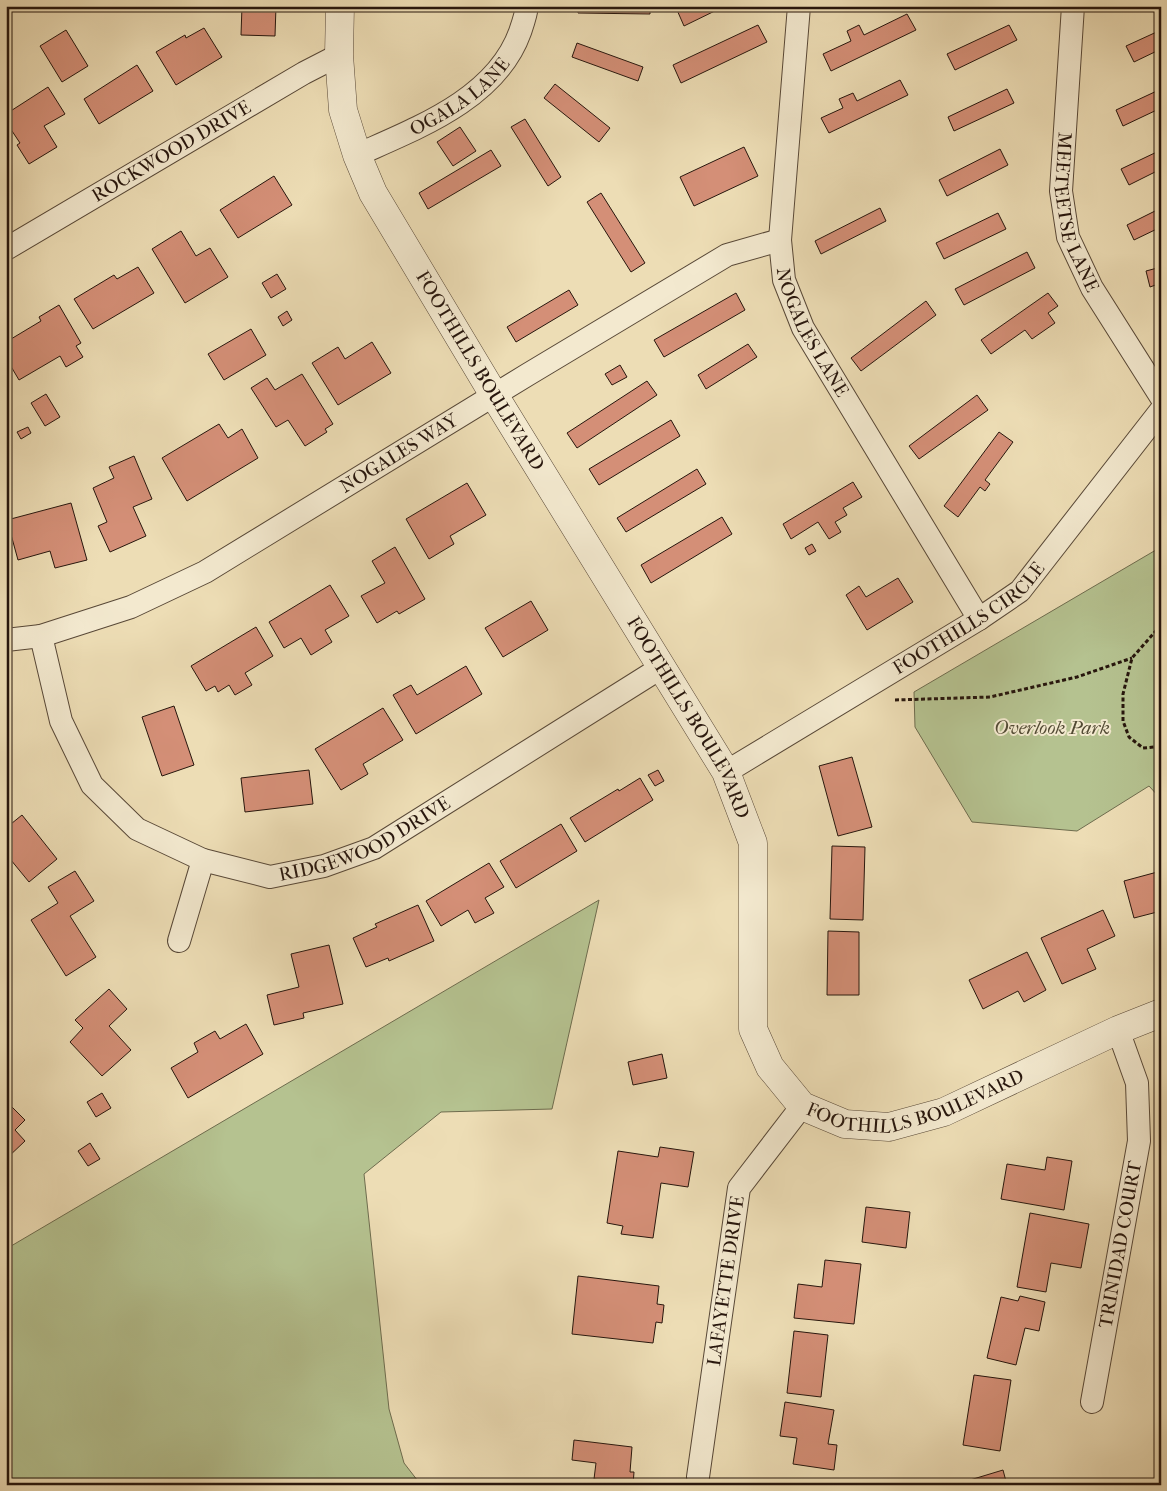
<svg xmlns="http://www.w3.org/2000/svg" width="1167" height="1491" font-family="'IM FELL French Canon',serif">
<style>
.green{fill:#b5c290;stroke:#6e6c4e}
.building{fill:#d48f77;stroke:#27160d}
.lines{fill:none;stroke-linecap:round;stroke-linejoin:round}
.minor-casing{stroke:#584837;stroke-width:24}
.tertiary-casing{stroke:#584837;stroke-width:29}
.path{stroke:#27160d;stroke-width:3;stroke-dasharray:4 2.5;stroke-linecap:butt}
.minor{stroke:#f3e9cf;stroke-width:22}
.tertiary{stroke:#f3e9cf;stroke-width:28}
.labels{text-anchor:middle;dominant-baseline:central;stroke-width:4;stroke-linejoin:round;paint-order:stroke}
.street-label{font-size:19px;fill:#27160d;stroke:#f3e9cf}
.park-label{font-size:19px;font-style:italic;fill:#524a34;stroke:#f3e9cf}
</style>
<rect width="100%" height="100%" fill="#edddb5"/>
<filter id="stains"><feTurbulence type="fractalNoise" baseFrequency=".004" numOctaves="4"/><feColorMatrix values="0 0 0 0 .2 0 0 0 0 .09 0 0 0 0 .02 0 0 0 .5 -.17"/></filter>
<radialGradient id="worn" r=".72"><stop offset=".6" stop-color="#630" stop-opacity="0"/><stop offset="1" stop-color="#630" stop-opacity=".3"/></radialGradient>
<g class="green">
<polygon points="1161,547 1161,799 1149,786 1077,831 972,822 915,727 914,692"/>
<polygon points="599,900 552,1109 441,1112 364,1174 389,1409 404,1463 421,1485 6,1485 6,1249"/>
</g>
<g class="building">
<polygon points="242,6 276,6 275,36 241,35"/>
<polygon points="578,6 650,6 650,14 578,13"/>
<polygon points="685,6 725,6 684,26 677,10"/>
<polygon points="907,14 916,30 831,71 823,54 851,41 847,31 859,25 864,35"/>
<polygon points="758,25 767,42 681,83 673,65"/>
<polygon points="1009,25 1017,40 955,70 947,54"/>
<polygon points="204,28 222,57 176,85 156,52 185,35 186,38"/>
<polygon points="66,30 88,66 62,82 40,46"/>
<polygon points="1161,30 1161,49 1134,62 1126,46"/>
<polygon points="577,43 643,67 638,81 572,57"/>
<polygon points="137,65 153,91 99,124 84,99"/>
<polygon points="900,80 908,95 829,133 821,118 843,108 839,99 853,93 857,101"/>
<polygon points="555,84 610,128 599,142 544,98"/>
<polygon points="48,87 65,114 44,126 57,147 29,164 17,145 20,143 6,122 6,114"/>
<polygon points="1007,89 1014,103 954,131 948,117"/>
<polygon points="1161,89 1161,108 1123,126 1116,110"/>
<polygon points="525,119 561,177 548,186 511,127"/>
<polygon points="460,127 476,151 453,166 437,142"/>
<polygon points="744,147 758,176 694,206 680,177"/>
<polygon points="1000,149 1008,165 947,196 939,180"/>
<polygon points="491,150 501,166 428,209 419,193"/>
<polygon points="1161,150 1161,169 1129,185 1121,169"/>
<polygon points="274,176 292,205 238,238 220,210"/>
<polygon points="601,193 645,263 631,272 587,202"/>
<polygon points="880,208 886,221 821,254 815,241"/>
<polygon points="1161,208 1161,227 1134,240 1127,225"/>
<polygon points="998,213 1006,229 944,259 936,243"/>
<polygon points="181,231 196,256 210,248 228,277 185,303 152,249"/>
<polygon points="1027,252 1035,268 964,305 955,289"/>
<polygon points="138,267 154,293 93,329 74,299 114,275 117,279"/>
<polygon points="1161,267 1161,283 1150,287 1146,271"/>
<polygon points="277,274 286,289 271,298 262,283"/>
<polygon points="569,290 578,305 516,342 507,327"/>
<polygon points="736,293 745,310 664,357 654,340"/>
<polygon points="1048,293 1058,306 1048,313 1055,323 1032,339 1025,330 991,354 981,340"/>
<polygon points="926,301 936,315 861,371 851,358"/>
<polygon points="59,305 81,343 76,346 83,357 66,367 60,356 19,380 6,358 6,342 41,321 39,317"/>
<polygon points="287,311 292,320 283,326 278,317"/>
<polygon points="251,329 266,355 224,380 208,354"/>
<polygon points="372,342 391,373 338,405 312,363 338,347 345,359"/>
<polygon points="748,344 757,357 706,389 698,375"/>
<polygon points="620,365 627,377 612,385 605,374"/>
<polygon points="302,374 333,424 325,429 327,432 305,446 288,420 276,427 251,388 267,378 275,390"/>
<polygon points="647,381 657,395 577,448 567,433"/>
<polygon points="46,394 60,417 45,426 31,403"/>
<polygon points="977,395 988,410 919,459 909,446"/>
<polygon points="671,420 680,436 599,485 589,469"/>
<polygon points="219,424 228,438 242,429 258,458 187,501 162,458"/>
<polygon points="28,427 31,433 21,439 17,432"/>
<polygon points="999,432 1013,442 985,480 990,484 985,491 980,487 958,517 944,506"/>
<polygon points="134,456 152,499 133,507 146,536 110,552 98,526 107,522 93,488 114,478 109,467"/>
<polygon points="697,469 706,484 626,532 617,518"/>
<polygon points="853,482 862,497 843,508 847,515 835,522 841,532 829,539 818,522 791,539 783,524"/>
<polygon points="467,483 486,515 450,536 454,544 429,559 406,519"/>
<polygon points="71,503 87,560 55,568 50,551 18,560 7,520"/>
<polygon points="722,517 732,534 651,583 641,565"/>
<polygon points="812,544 816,551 809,555 805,548"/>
<polygon points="395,547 425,599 399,614 397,611 377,623 361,596 385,583 372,561"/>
<polygon points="898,578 913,602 867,630 846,595 859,586 866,597"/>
<polygon points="330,585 349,616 325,630 332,642 311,655 301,638 284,648 269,622"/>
<polygon points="531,601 548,630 503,657 485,628"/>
<polygon points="256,627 273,656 245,673 252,685 235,695 229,685 218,692 215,686 206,691 191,666"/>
<polygon points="466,666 482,694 416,734 393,695 411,685 417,695"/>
<polygon points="174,706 194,765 162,776 142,717"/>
<polygon points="383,708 403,740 363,764 368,774 341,790 315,749"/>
<polygon points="852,757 872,827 838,836 819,766"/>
<polygon points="309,770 313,804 245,812 241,778"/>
<polygon points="658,770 664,781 655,786 648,775"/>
<polygon points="640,778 653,800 585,842 570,818 618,789 619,791"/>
<polygon points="22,815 57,859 29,882 6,854 6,828"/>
<polygon points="561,824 577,851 516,888 500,861"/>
<polygon points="832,846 865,847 863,920 830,919"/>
<polygon points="489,863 504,887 485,898 494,913 475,923 468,910 441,926 426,901"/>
<polygon points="75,871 94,901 70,916 96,957 66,976 31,920 58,903 48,887"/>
<polygon points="1161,871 1161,911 1134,918 1124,881"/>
<polygon points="418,905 434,941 389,961 388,958 366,967 353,938 377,927 375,924"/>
<polygon points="1103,910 1115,936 1087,949 1096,969 1062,984 1041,938"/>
<polygon points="828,931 859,932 859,995 827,995"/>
<polygon points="329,945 343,1004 303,1013 304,1018 274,1025 267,995 299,987 291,954"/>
<polygon points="1027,952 1046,990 1024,1002 1018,991 983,1009 969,980"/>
<polygon points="109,989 127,1009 109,1026 131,1050 102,1076 70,1042 83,1028 75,1020"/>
<polygon points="246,1024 263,1054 188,1098 171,1068 198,1052 194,1043 215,1031 220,1039"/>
<polygon points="662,1054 667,1078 633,1085 628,1062"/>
<polygon points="102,1093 111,1108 96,1117 87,1102"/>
<polygon points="6,1101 25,1120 15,1130 25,1141 6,1159"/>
<polygon points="90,1143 100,1159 88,1166 78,1151"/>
<polygon points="660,1147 694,1152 688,1187 661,1183 653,1238 621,1234 623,1226 607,1223 618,1151 658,1157"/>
<polygon points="1047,1157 1072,1161 1064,1210 1001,1199 1007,1164 1045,1170"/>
<polygon points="866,1207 910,1212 906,1248 862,1242"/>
<polygon points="1030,1213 1089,1224 1081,1268 1051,1263 1046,1292 1017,1287"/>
<polygon points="825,1260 861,1264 854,1324 794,1318 798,1284 822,1287"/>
<polygon points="578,1276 659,1286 657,1304 664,1305 662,1323 656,1322 653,1343 572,1334"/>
<polygon points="1020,1296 1045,1302 1039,1331 1025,1328 1016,1365 987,1358 1001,1297 1018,1301"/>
<polygon points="794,1331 828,1335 821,1397 787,1393"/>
<polygon points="974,1375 1011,1380 1000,1451 963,1445"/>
<polygon points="785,1402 834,1410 828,1444 837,1445 834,1470 793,1464 797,1438 780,1436"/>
<polygon points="574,1440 632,1447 630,1472 634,1472 633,1485 599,1485 600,1480 594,1479 596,1463 572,1460"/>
<polygon points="1003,1470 1007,1485 971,1485 970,1480"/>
</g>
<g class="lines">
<defs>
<g id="minor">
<path id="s1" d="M799 6 780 240 784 280 803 328 979 619"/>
<path id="s2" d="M1073 6 1061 191 1068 237 1092 288 1161 397"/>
<path id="s3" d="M357 155C417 128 496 99 520 32 523 23 526 15 527 6"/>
<path id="s4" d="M6 249 304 73 339 55"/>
<path id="s5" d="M41 636 61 721 92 785 137 829 203 860 270 877 324 866 374 848 662 667"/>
<path id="s6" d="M6 640 41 636 131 607 205 572 527 375 727 255 780 240"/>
<path id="s7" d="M726 772 979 619 1020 591 1161 410"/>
<polyline points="179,941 203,860"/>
<path id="s8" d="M1092 1402 1139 1141 1137 1083 1118 1030"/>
<path id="s9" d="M698 1477 739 1188 802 1106"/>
</g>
<g id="tertiary">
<path id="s10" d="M340 6 339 55 343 110 357 155 373 193 494 395 726 772 753 843V1029L770 1067 802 1106 845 1124 889 1127 944 1112 1118 1030 1161 1013"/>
</g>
</defs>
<use href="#minor" class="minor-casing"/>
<use href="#tertiary" class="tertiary-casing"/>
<g class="path">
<polyline points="1161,625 1132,658 1123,694 1123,721 1129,737 1143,748 1154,747 1161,743"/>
<polyline points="895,700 990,697 1077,677 1132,658"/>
</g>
<use href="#minor" class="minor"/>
<use href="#tertiary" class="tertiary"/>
</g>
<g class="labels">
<g class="street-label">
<text stroke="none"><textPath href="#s3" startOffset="119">OGALA LANE</textPath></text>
<text stroke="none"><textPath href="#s4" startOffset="192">ROCKWOOD DRIVE</textPath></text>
<text stroke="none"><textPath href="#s2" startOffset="209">MEETEETSE LANE</textPath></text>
<text stroke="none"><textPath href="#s1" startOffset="334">NOGALES LANE</textPath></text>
<text stroke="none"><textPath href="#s10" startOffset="400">FOOTHILLS BOULEVARD</textPath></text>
<text stroke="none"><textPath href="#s6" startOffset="439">NOGALES WAY</textPath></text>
<text stroke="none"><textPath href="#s7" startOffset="288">FOOTHILLS CIRCLE</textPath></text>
<text stroke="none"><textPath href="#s10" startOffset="805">FOOTHILLS BOULEVARD</textPath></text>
<text stroke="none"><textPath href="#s5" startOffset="466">RIDGEWOOD DRIVE</textPath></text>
<text stroke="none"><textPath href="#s10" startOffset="1345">FOOTHILLS BOULEVARD</textPath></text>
<text stroke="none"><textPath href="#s8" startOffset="160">TRINIDAD COURT</textPath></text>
<text stroke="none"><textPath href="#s9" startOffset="198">LAFAYETTE DRIVE</textPath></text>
</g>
<g class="park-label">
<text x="1052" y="728">Overlook Park</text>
</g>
</g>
<rect width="1167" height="1491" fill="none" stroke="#edddb5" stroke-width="25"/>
<rect x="8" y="8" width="1152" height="1476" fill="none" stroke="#27160d" stroke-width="2.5"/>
<rect x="12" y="12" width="1142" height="1466" fill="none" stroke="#27160d"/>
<rect width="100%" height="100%" filter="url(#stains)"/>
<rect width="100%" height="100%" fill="url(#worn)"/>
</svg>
